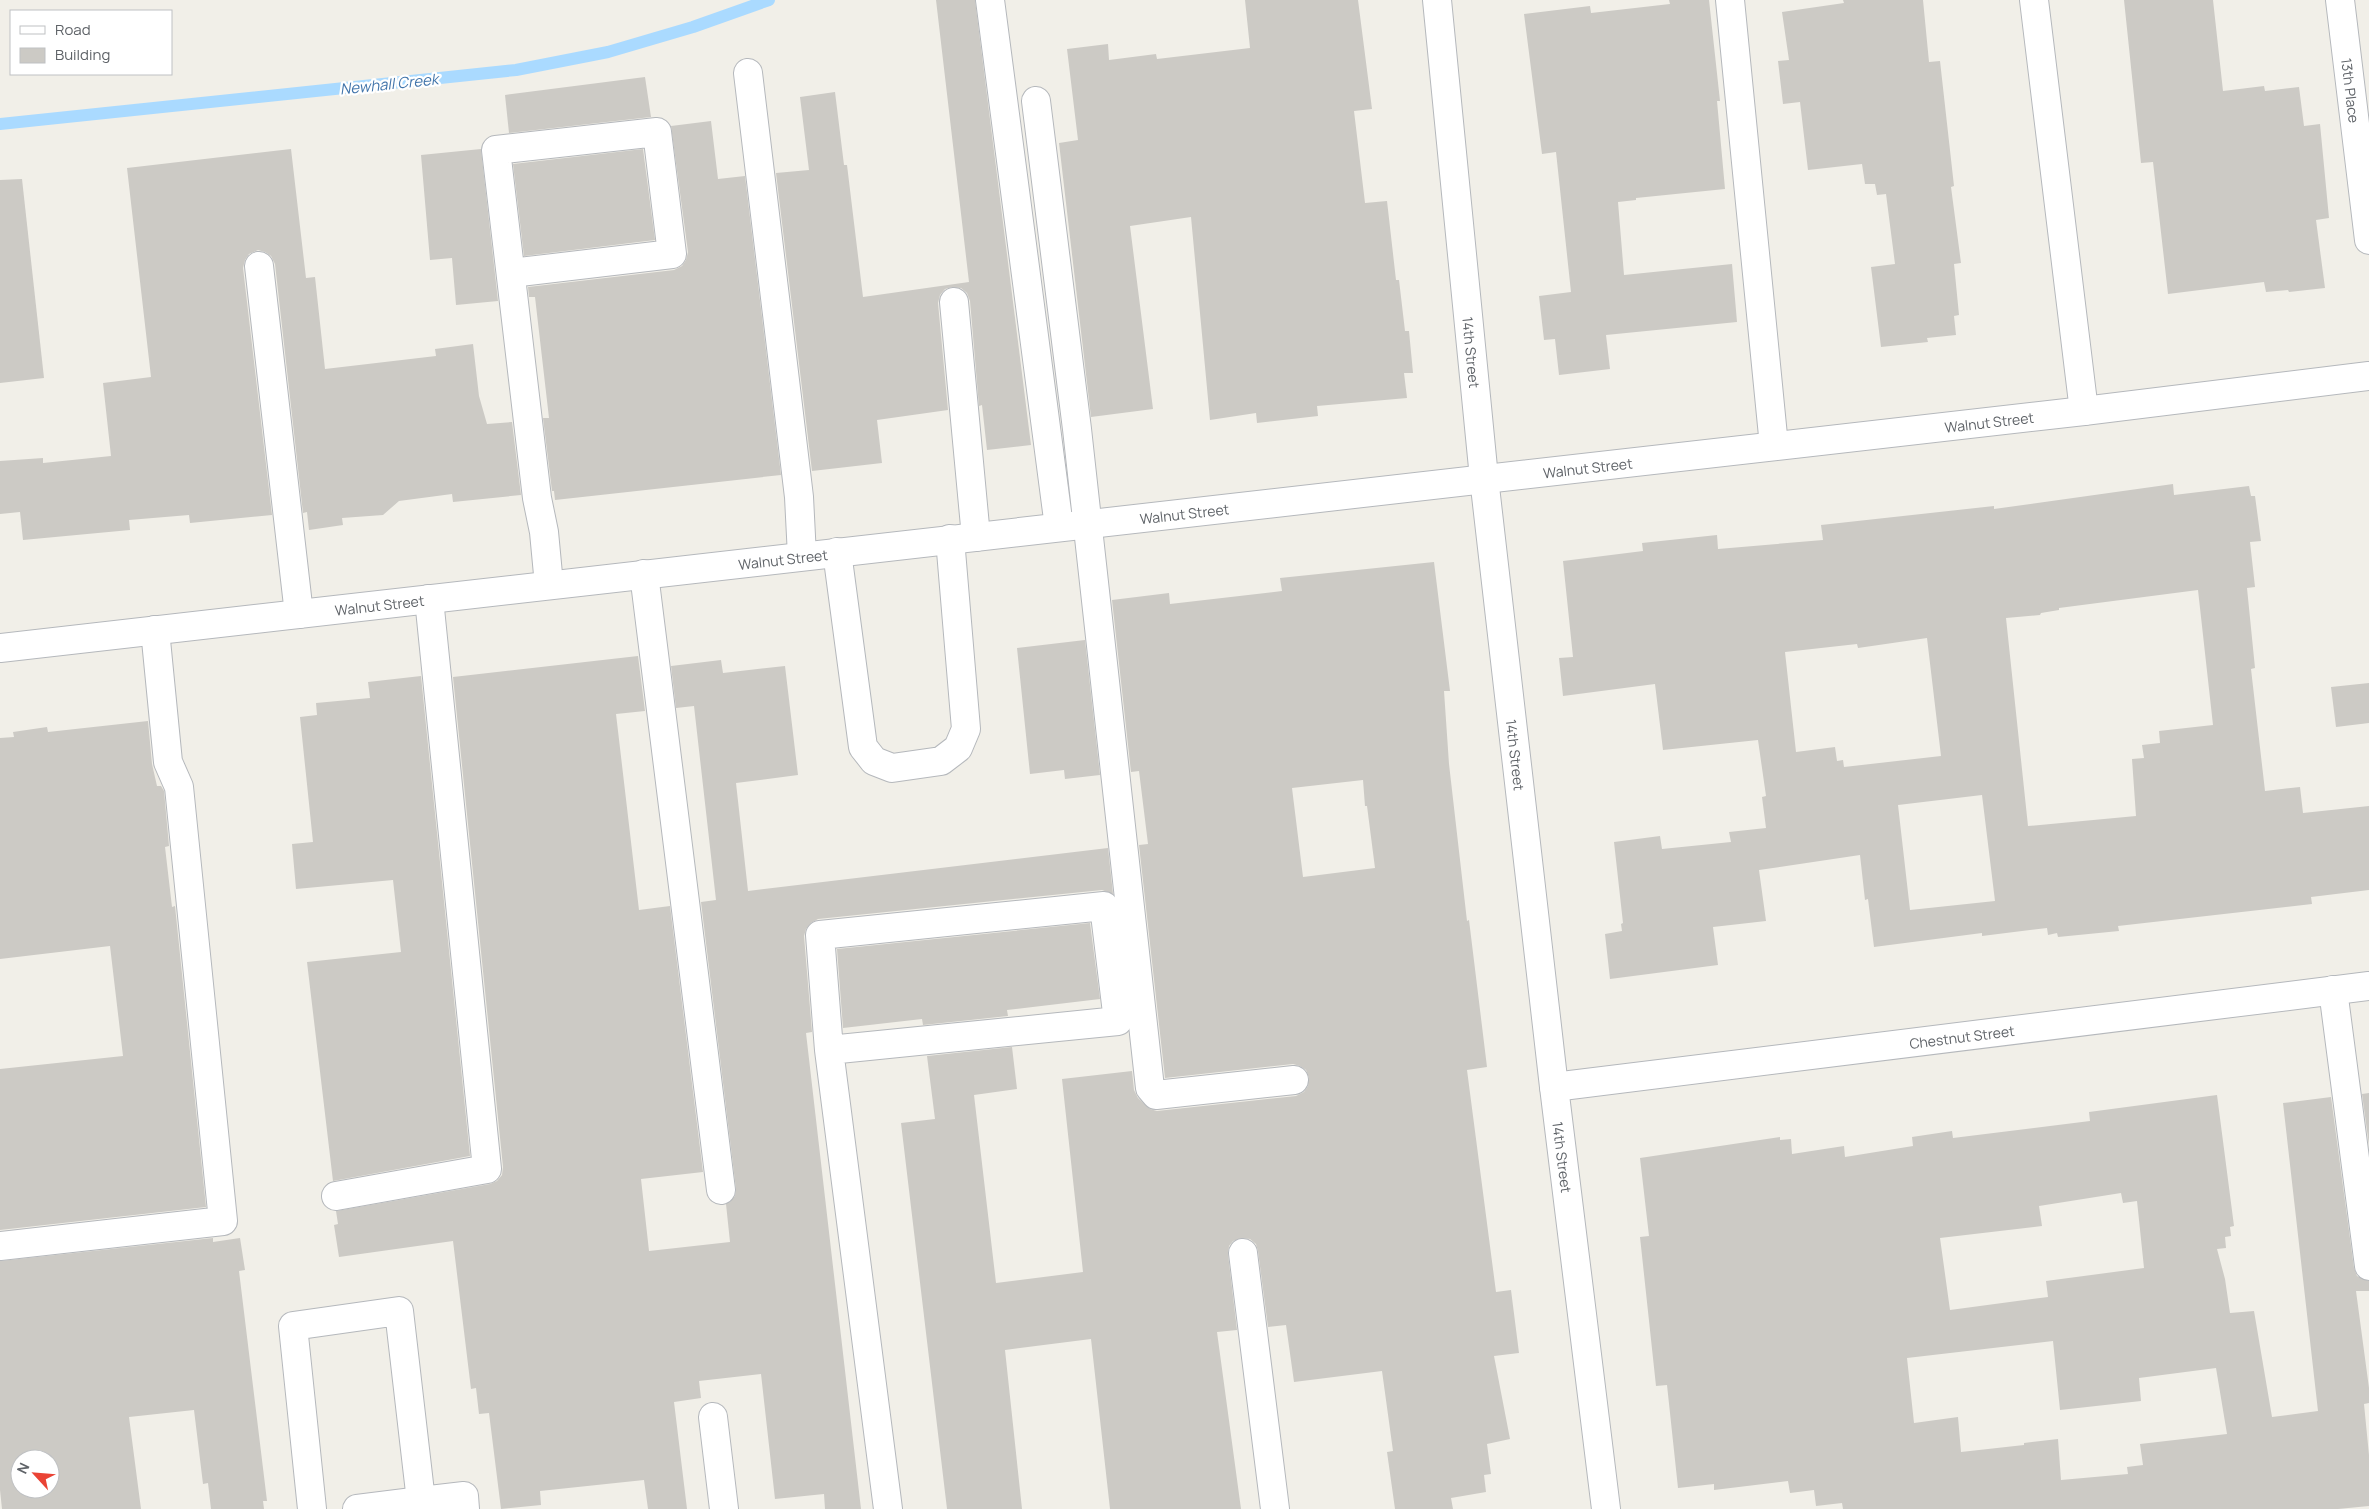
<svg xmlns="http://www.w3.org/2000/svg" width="2369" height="1509" font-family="Manrope,sans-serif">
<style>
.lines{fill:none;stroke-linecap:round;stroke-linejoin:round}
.stream{stroke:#aadaff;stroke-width:12}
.building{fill:#cccac5;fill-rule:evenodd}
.minor-casing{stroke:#b5b8bc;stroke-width:30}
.minor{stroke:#fff;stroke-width:28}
.labels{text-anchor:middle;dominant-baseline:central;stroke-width:4.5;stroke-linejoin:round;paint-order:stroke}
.street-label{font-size:14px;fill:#5f6368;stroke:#fff}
.water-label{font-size:15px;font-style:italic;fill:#4174aa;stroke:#fff}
</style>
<rect width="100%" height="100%" fill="#f1efe8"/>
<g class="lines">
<polyline class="stream" points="0,124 516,70 608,52 693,27 769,0"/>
</g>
<g class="building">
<polygon points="936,0 975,0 1031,445 987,450 982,405 979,406 970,301 967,293 961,288 952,287 945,289 940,295 938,303 948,410 877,420 882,463 812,471 776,173 809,170 800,97 835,92 844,165 847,165 863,297 969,282"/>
<polygon points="1245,0 1358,0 1372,109 1354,111 1365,203 1387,201 1396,280 1399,280 1405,331 1409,331 1413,373 1404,373 1407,398 1317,406 1318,416 1257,423 1256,413 1210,420 1191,217 1130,226 1153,409 1091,417 1059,143 1078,140 1067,49 1108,44 1109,60 1156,54 1157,59 1250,48"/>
<polygon points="1669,0 1709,0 1720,101 1717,101 1725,189 1636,198 1636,200 1618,202 1624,275 1732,264 1737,322 1606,335 1610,369 1559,375 1555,339 1544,340 1539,296 1571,292 1556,152 1542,154 1524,14 1590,6 1591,13 1670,4"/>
<polygon points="1843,0 1923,0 1929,62 1940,61 1954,186 1951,187 1961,263 1954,264 1959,315 1954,316 1956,335 1927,338 1928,342 1881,347 1871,267 1895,264 1886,194 1877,195 1875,184 1865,184 1862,164 1808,170 1800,102 1783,104 1778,61 1789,60 1782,12 1844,3"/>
<polygon points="2124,0 2213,0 2223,91 2264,86 2265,91 2299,87 2304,126 2320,124 2329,218 2316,220 2325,288 2289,292 2288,290 2266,292 2264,282 2168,294 2153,162 2141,163"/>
<polygon points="645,77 651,117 509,133 505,95"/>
<polygon points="711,121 718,179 745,176 781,475 555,500 554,491 552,491 543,418 549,418 535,297 529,297 528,287 674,270 682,266 686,260 688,252 671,126"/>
<polygon points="291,149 306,278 315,277 325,369 436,356 435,349 473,344 479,396 487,424 512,422 521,495 453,502 452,494 399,501 383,515 342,518 343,525 309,530 307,512 303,513 275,264 271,256 265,252 258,250 249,254 245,260 243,268 272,515 190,523 189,515 129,520 130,530 23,540 20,512 0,514 0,461 43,458 43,463 111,456 103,383 151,377 127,168"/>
<polygon points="481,149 498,301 456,305 452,258 430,260 421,155"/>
<polygon points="643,149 655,240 524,256 513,164"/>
<polygon points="22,179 44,378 0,383 0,180"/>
<path d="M2173 484 2174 495 2249 486 2251 496H2255L2261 541 2250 542 2255 587 2247 588 2255 668 2251 669 2265 791 2300 787 2303 813 2369 806V890L2311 897 2312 904 2118 926 2119 931 2058 937 2057 933 2048 935 2047 928 1982 936V933L1874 947 1868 899 1865 900 1860 855 1759 870 1766 921 1713 927 1718 965 1610 979 1605 934 1622 931 1621 924 1623 923 1614 842 1660 836 1662 849 1731 842 1729 832 1766 828 1762 797 1766 796 1758 740 1663 750 1655 684 1563 696 1559 658 1573 657 1563 561 1643 551 1642 543 1717 535 1718 549 1823 540 1821 525 1994 506V509ZM2198 590 2213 725 2159 731 2160 743 2142 745 2144 758 2132 759 2136 816 2028 826 2006 618 2040 615 2041 613 2059 610V608ZM1927 638 1941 756 1844 767 1843 760 1837 761 1835 747 1796 752 1785 652 1857 644 1858 648ZM1982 795 1995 901 1910 910 1898 805Z"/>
<path d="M1434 562 1450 691H1444L1449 764 1467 921 1469 920 1487 1067 1467 1070 1496 1292 1511 1290 1519 1353 1494 1356 1510 1439 1487 1444 1491 1474 1484 1475 1486 1492 1451 1498 1453 1509H1395L1387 1452 1393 1451 1382 1371 1294 1382 1286 1325 1268 1327 1258 1251 1256 1244 1250 1239 1242 1238 1233 1241 1229 1246 1228 1254 1237 1330 1217 1332 1241 1509H1110L1091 1339 1005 1350 1022 1509H947L901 1123 935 1119 927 1056 1012 1047 1017 1089 974 1095 996 1283 1083 1272 1062 1079 1132 1071 1134 1090 1138 1098 1150 1109 1157 1111 1296 1096 1304 1092 1308 1086 1309 1078 1306 1070 1300 1066 1293 1064 1165 1078 1139 845 1148 844 1139 771 1131 772 1112 600 1169 593 1170 604 1282 591 1280 578ZM1363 780 1365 806H1367L1375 868 1303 877 1292 788Z"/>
<polygon points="1085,640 1100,775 1065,779 1064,770 1030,774 1017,648"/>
<polygon points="638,656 645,711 616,714 639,910 670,906 703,1172 641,1179 649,1251 730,1242 726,1204 735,1196 736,1189 701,902 716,900 694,706 676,708 671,666 721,660 723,673 785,666 798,775 736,783 748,891 1108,848 1113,894 1102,890 818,919 811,923 806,929 804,936 812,1032 806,1033 861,1509 825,1509 824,1494 775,1499 761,1374 699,1381 701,1398 674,1402 687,1509 648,1509 644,1480 540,1491 541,1505 501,1509 489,1413 479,1414 476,1388 471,1389 453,1241 339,1257 334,1225 338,1224 336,1211 490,1184 497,1181 502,1175 503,1167 453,677"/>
<polygon points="421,676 470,1156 333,1181 307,962 401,952 393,880 296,889 292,844 313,842 300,717 317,715 316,703 370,698 368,682"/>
<polygon points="2369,683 2369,723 2336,727 2331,687"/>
<polygon points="148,721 152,764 157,786 161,786 164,791 169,846 165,847 172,907 175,906 206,1207 0,1230 0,1069 123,1056 110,946 0,959 0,738 14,737 13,732 47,727 48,732"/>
<polygon points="1090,923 1100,999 1007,1010 1008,1016 923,1025 922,1019 843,1028 837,949"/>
<polygon points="2369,1093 2369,1145 2362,1094"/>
<path d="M2217 1095 2234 1226 2230 1227 2231 1236 2225 1237 2226 1248 2217 1249 2225 1279 2230 1313 2254 1311 2272 1417 2318 1411 2283 1103 2331 1097 2354 1268 2357 1276 2369 1281V1291H2356L2369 1388V1403L2364 1404 2369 1455V1506L2338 1509H1843L1842 1503 1816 1506 1814 1490 1790 1493 1788 1481 1714 1490V1484L1678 1488 1667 1385 1656 1386 1640 1237 1649 1236 1640 1158 1780 1137V1140L1791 1139 1792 1154 1844 1146 1845 1157 1913 1146 1912 1137 1952 1131 1953 1138 2090 1121 2089 1112ZM2121 1193 2123 1203 2137 1201 2144 1268 2046 1281 2048 1297 1950 1310 1940 1238 2042 1226 2039 1206ZM2053 1341 2060 1410 2141 1401 2139 1378 2216 1368 2227 1434 2140 1444 2143 1465 2127 1467 2128 1474 2061 1480 2058 1439 2024 1443V1445L1961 1452 1958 1417 1914 1423 1907 1358Z"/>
<path d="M213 1238V1242L240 1238 245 1270 239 1271 267 1501H263L264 1509H211L208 1483 203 1484 194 1410 129 1417 141 1509H2L0 1490V1261ZM20 1459H50V1489H20Z"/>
</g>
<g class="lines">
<defs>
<g id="minor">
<polyline points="990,0 1059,527"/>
<path id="s1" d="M1437 0 1484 478 1554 1087 1606 1509"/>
<polyline points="1730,0 1774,446"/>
<polyline points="2034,0 2084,411"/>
<path id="s2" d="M2340 0 2369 240"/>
<polyline points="748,73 799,497 802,556"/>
<polyline points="1036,101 1077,429 1150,1088 1156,1095 1294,1080"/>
<polyline points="259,266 299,614"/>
<polyline points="511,273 672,254 657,132 496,150 537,498 544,532 549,585"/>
<polyline points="954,302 976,537"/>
<polyline points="837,552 863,747 874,761 892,768 941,761 958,748 966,729 950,539"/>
<polyline points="644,574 721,1190"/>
<path id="s3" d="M0 648 2084 411 2369 376"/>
<polyline points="2333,990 2369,1266"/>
<polyline points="829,1050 1118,1021 1104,906 820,935 829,1050 888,1509"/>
<path id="s4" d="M1554 1087 2369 986"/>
<polyline points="336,1196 487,1169 429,599"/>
<polyline points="0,1246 223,1221 179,787 168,762 155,630"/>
<polyline points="1243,1253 1275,1509"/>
<polyline points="713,1417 724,1509"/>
<polyline points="312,1509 293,1326 399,1311 421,1501 464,1496 465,1509"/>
<polyline points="357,1509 421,1501"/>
</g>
</defs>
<use href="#minor" class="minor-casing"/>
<use href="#minor" class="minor"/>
</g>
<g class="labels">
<g class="street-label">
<text stroke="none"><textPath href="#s2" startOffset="91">13th Place</textPath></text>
<text stroke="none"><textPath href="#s1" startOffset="354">14th Street</textPath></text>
<text stroke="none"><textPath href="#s3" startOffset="2002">Walnut Street</textPath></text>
<text stroke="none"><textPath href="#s3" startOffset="1598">Walnut Street</textPath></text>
<text stroke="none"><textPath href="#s3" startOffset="1192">Walnut Street</textPath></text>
<text stroke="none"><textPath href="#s3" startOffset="788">Walnut Street</textPath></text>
<text stroke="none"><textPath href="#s3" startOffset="382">Walnut Street</textPath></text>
<text stroke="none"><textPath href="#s1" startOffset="759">14th Street</textPath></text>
<text stroke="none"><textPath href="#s4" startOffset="411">Chestnut Street</textPath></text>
<text stroke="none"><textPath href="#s1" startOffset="1164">14th Street</textPath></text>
</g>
<g class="water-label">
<text transform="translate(389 84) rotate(-6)">Newhall Creek</text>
</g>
</g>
<rect x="10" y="10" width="162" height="65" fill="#ffffff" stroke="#bfc1c3"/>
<rect x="20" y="26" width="25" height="8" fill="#ffffff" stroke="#bfc1c3"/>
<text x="55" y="35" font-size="15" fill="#5f6368">Road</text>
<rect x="20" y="48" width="25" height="15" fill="#cccac5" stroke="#bfc1c3"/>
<text x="55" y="60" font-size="15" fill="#5f6368">Building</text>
<g transform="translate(35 1474) rotate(296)"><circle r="24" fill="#ffffff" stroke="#bfc1c3"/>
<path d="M0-4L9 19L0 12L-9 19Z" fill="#ea4335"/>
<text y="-8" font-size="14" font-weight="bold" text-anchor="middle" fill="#5f6368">N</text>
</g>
</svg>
